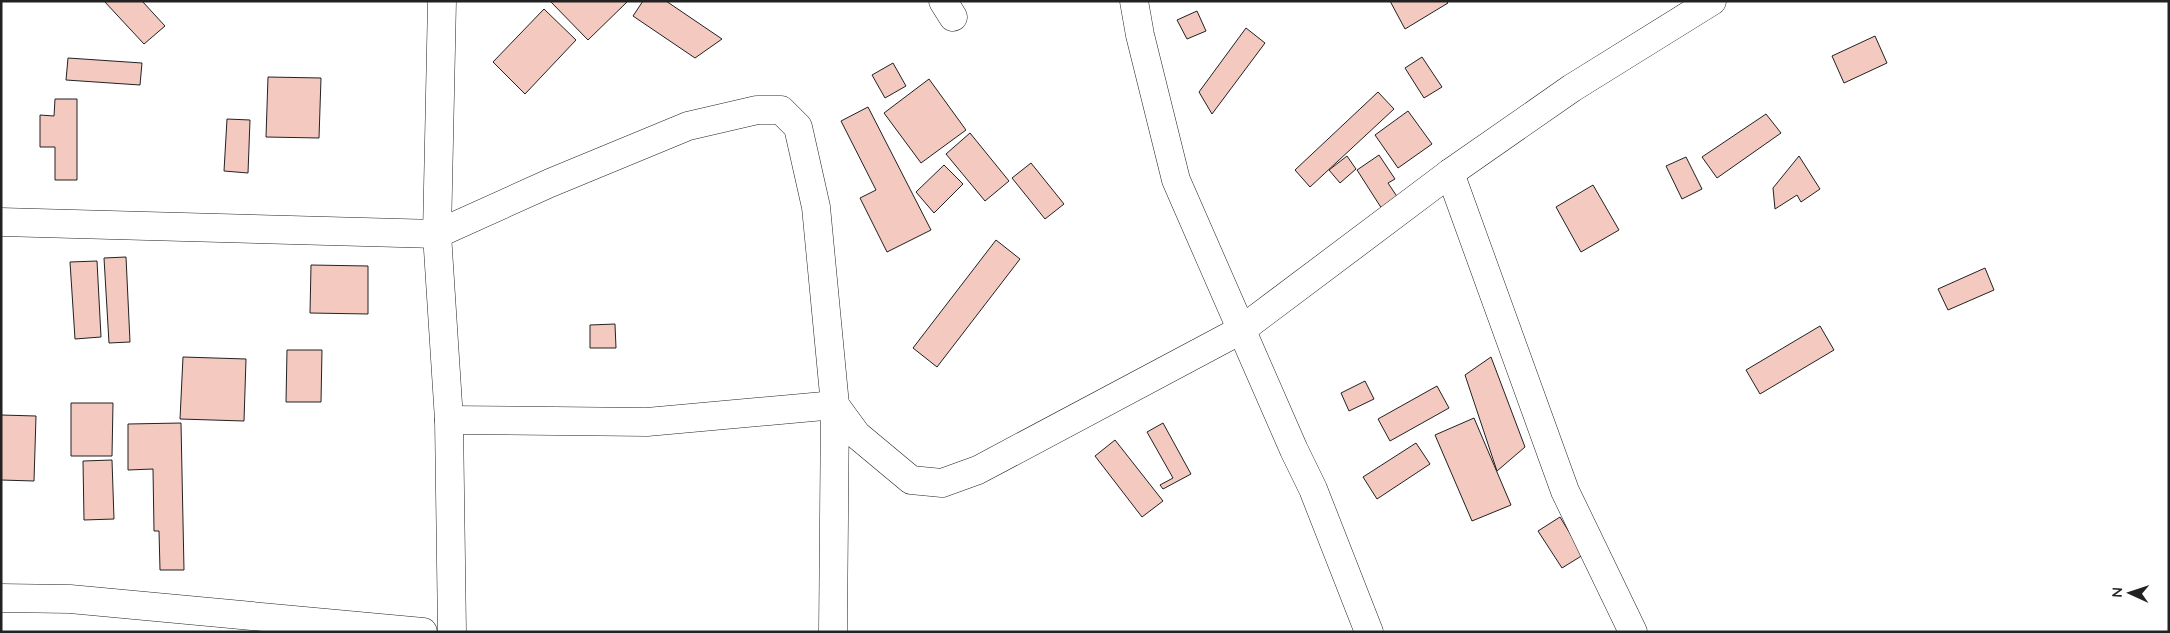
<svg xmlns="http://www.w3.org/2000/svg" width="2170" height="633" font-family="Quicksand,sans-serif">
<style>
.building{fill:#f3c9c0;stroke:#222}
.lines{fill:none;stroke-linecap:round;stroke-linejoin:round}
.minor-casing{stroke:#222;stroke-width:29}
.minor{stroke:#fff;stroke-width:28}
</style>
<rect width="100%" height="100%" fill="#fff"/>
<g class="building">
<polygon points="104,1 142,1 165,26 144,44"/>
<polygon points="550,1 628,1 588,40"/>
<polygon points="643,1 666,1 722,39 695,58 633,16"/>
<polygon points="1390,1 1446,1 1448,3 1405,29"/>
<polygon points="544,9 576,40 525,94 493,62"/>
<polygon points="1197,11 1206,31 1187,39 1177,20"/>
<polygon points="1246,28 1265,43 1212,114 1199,92"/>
<polygon points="1875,36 1887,63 1844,83 1832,56"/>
<polygon points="1422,57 1442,87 1424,98 1405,68"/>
<polygon points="68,58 142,63 140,85 66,80"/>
<polygon points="893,63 906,86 885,98 872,75"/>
<polygon points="268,77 321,78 319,138 266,137"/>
<polygon points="929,79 966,130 921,163 884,113"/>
<polygon points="1378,92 1394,109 1310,187 1295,170"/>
<polygon points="55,99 77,99 77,180 55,180 55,147 40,147 40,115 54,116"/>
<polygon points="868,107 931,230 887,252 860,198 876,190 841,121"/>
<polygon points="1408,111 1432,144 1398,168 1375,135"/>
<polygon points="1766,114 1781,133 1717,178 1702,157"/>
<polygon points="227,119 250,120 248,173 224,171"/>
<polygon points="970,133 1009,181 985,201 946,154"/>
<polygon points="1379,155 1395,179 1388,183 1398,198 1382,209 1357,170"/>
<polygon points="1347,156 1356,169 1340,183 1329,170"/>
<polygon points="1799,156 1820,189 1801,202 1797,195 1775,209 1773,188"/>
<polygon points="1686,157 1702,189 1682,199 1666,166"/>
<polygon points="1031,163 1064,204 1045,219 1012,178"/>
<polygon points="944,165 963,184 934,213 916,192"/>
<polygon points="1593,185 1619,230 1581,252 1556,207"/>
<polygon points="996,240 1020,259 937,367 913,348"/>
<polygon points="126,257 130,342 109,343 104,258"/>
<polygon points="97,261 101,337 75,339 70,262"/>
<polygon points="311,265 368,266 368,314 310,313"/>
<polygon points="1985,268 1994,290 1948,310 1938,289"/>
<polygon points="615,324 616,348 590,348 590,325"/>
<polygon points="1820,326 1834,350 1760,394 1746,370"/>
<polygon points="287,350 322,350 321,402 286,402"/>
<polygon points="183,357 246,359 244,421 180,419"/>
<polygon points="1491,357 1525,447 1497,471 1465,375"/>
<polygon points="1365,381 1374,399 1349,411 1341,393"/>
<polygon points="1437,386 1449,408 1390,441 1378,419"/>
<polygon points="71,403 113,403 112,456 71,456"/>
<polygon points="1,415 36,416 34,481 1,480"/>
<polygon points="1474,418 1511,505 1472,521 1435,435"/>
<polygon points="181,423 184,570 160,570 159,531 154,531 153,469 128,470 128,424"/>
<polygon points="1163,423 1191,474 1163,489 1160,485 1173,478 1147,432"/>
<polygon points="1115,440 1163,501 1142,517 1095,456"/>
<polygon points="1416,443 1430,464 1377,499 1363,477"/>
<polygon points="112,460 114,519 84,520 83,461"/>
<polygon points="1560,517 1583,555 1562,568 1538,531"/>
</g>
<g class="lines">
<defs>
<g id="minor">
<polyline points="442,1 437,234 449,420 452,632"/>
<polyline points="943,1 953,17"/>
<polyline points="1134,1 1140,35 1176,180 1294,450 1313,489 1369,632"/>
<polyline points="1450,173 1565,491 1633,632"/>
<polyline points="1,222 437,234 550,183 688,126 757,110 781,110 798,127 816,207 835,405 833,632"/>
<polyline points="835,405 857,435 911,480 942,483 978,470 1241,330 1450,173 1572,88 1712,1"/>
<polyline points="449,420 647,422 835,405"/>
<polyline points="1,598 70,599 423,632"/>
</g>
</defs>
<use href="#minor" class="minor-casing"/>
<use href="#minor" class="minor"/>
</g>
<rect width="2170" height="633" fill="none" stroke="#222222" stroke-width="5"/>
<g transform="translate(2130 593) rotate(273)" stroke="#ffffff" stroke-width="4" paint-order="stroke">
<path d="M0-4L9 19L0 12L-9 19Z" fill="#222222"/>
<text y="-8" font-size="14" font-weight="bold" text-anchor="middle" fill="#222222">N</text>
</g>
</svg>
